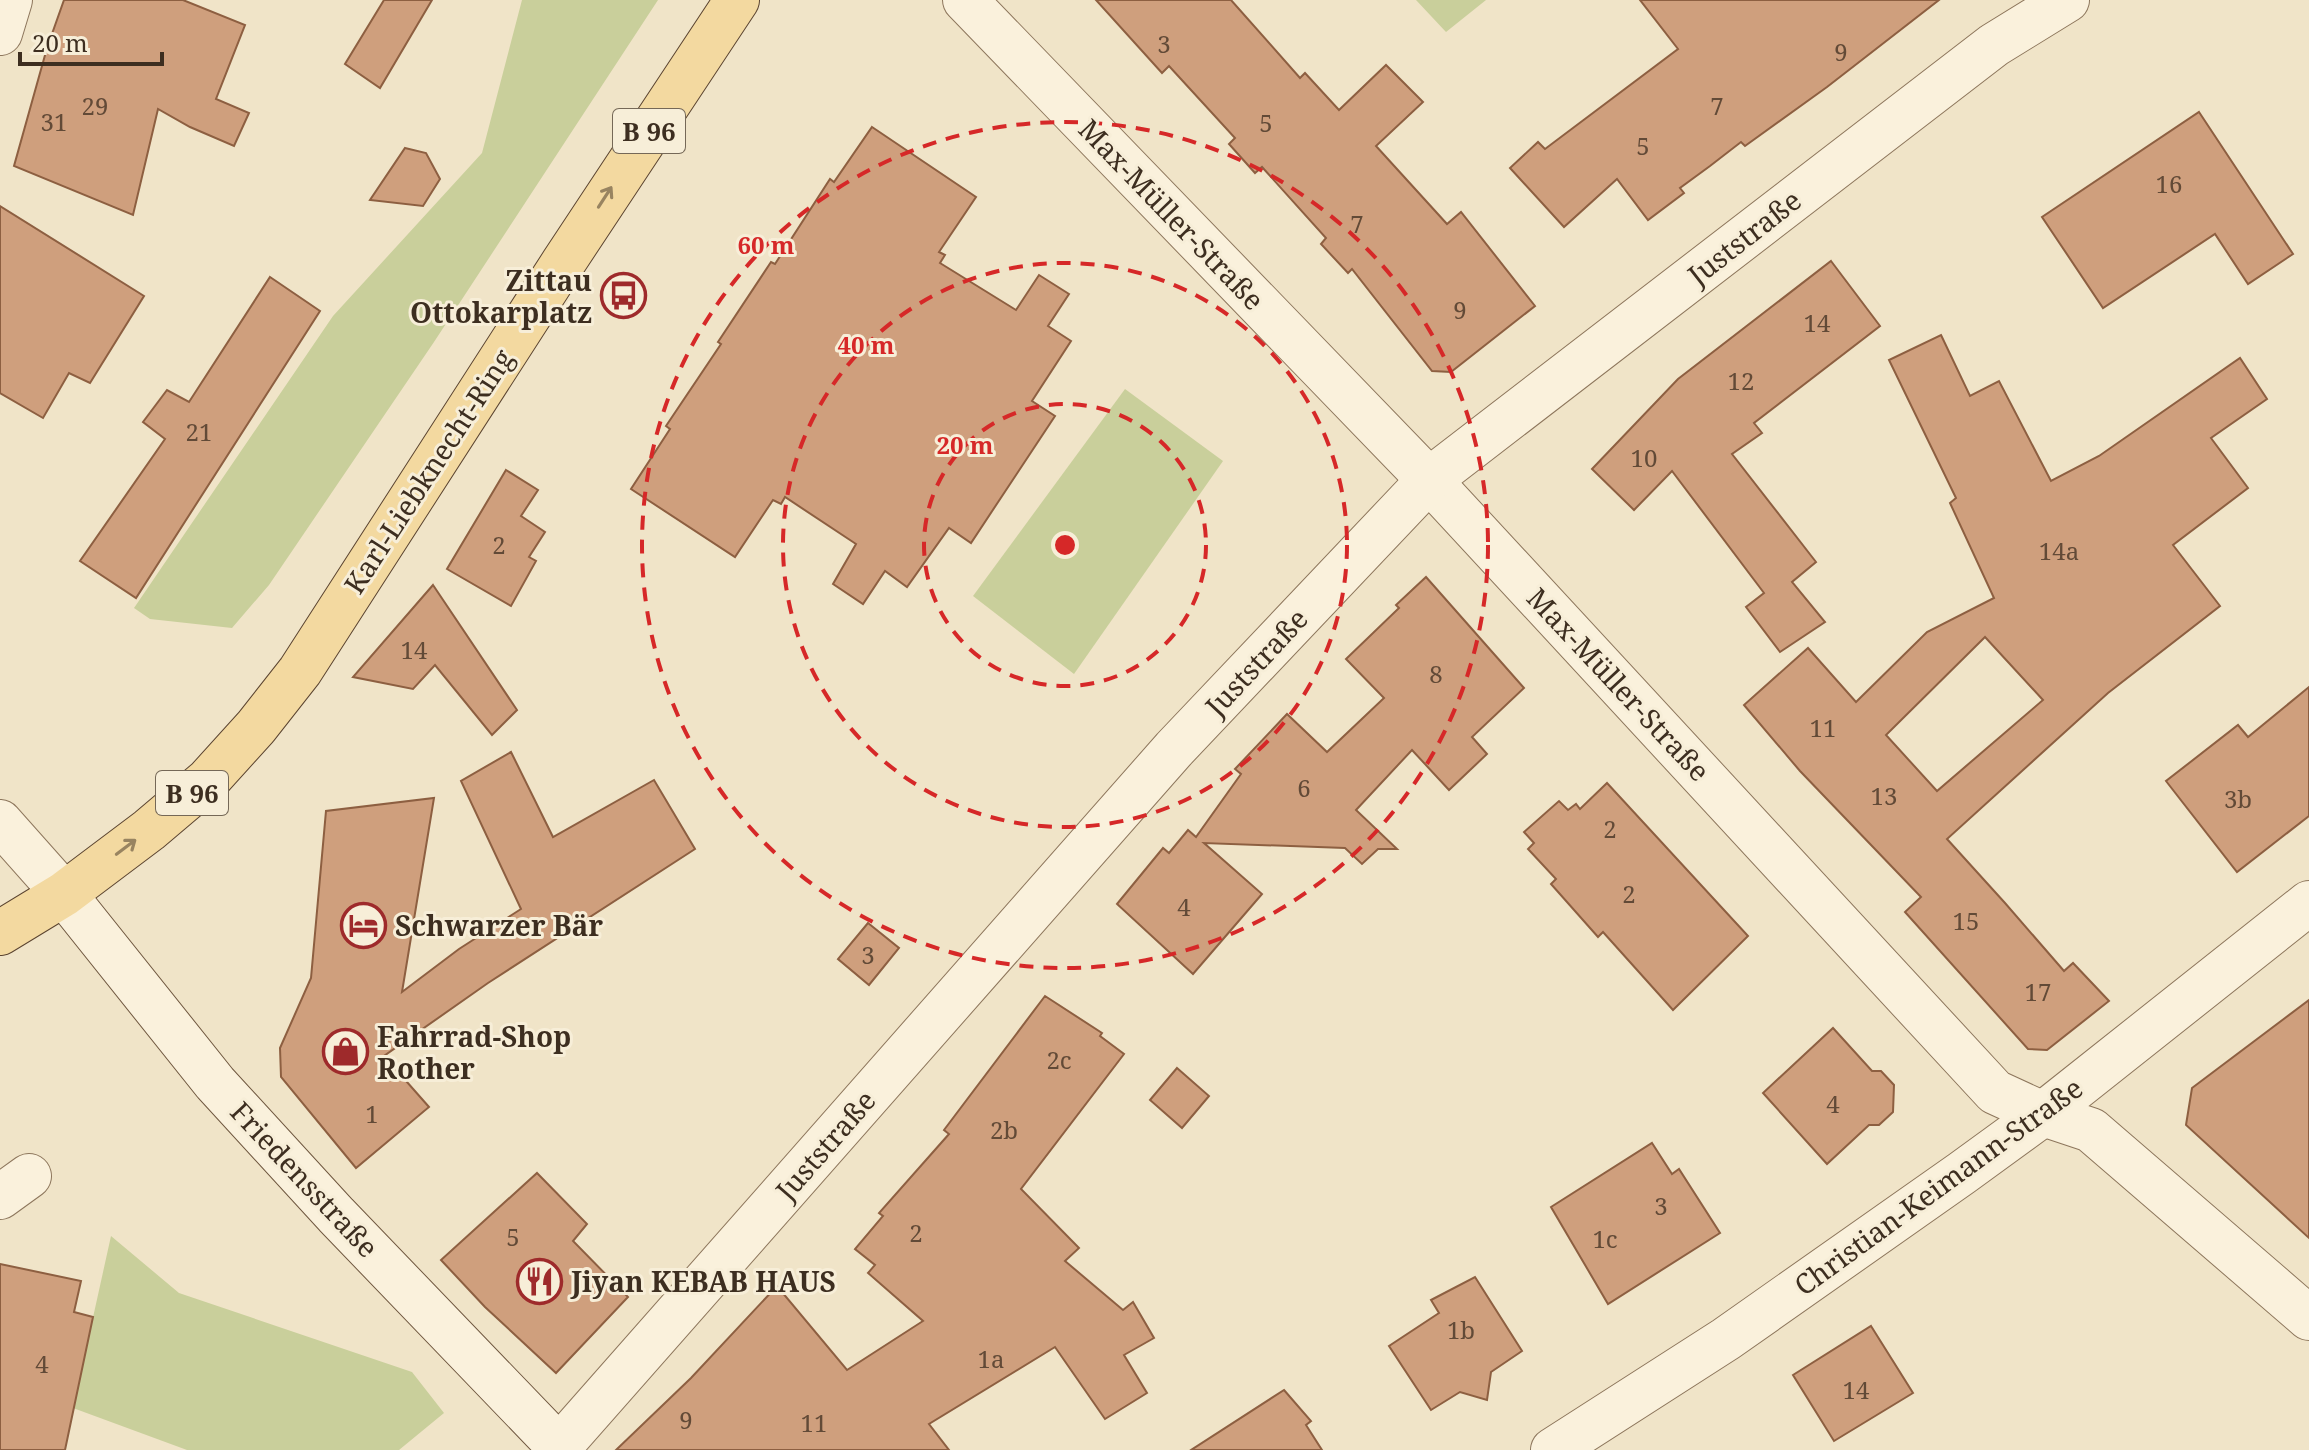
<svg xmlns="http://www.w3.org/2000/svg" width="2309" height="1450" font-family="'Noto Serif',serif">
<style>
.green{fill:#c9cf9b}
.building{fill:#cf9f7d;stroke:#8d5f41;stroke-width:2;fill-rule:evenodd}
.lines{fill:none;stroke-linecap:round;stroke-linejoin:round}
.minor-casing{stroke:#8d765c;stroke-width:46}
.secondary-casing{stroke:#6f573f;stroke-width:46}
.primary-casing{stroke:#5b4430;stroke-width:46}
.minor{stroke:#faf1dc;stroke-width:44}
.secondary{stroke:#faf1dc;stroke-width:44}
.primary{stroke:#f3d9a0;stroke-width:44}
.oneway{stroke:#988460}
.ring{fill:none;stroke:#d62828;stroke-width:4;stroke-dasharray:14 10}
.labels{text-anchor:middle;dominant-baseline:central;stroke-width:6;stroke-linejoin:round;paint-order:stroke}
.number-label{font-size:24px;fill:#624a37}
.shield{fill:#f7eed8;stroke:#756857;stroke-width:2}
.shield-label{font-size:26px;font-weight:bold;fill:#3d2e20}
.street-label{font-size:28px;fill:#3d2e20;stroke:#f7eed8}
.poi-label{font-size:28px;font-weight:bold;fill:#3d2e20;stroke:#f7eed8;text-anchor:start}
.centre{fill:#d62828;stroke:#f7eed8;stroke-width:4}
.ring-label{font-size:24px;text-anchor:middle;font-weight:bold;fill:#d62828;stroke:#f7eed8;stroke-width:6;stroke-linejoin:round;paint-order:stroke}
</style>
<rect width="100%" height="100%" fill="#f0e4c8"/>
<g class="green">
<polygon points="522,0 658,0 434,342 269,585 232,628 150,619 134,608 333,316 482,153"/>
<polygon points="1416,0 1486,0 1446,32"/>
<polygon points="1125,389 1223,461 1074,674 973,596"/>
<polygon points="111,1236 179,1293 412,1372 444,1413 399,1450 187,1450 73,1408"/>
</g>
<g class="building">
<polygon points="64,0 183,0 245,25 216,99 249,113 234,146 190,127 158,109 133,215 14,166 47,48"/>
<polygon points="384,0 432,0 380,88 345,64"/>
<polygon points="1096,0 1231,0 1300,78 1305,73 1339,110 1386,65 1423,102 1376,146 1447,224 1461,212 1535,306 1451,372 1432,371 1352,269 1348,273 1321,244 1326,238 1262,167 1255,173 1229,144 1235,138 1169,66 1162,73"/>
<polygon points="1640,0 1939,0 1827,87 1745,146 1741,142 1710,166 1680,188 1684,193 1648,220 1617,179 1564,227 1510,168 1538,142 1545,149 1678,49"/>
<polygon points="2199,112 2293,254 2248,284 2215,234 2103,308 2042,217"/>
<polygon points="872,127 976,197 939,252 945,255 940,263 1016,310 1039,275 1069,294 1048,326 1071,341 1032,401 1055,416 971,543 949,528 907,587 885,571 863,604 833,584 856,544 785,497 781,504 773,500 735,557 631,489 670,429 666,426 721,344 718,342 771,262 775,264 830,179 834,182"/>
<polygon points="405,148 426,153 440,179 423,206 370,200"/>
<polygon points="0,206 144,296 90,383 69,373 43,418 0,393"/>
<polygon points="1831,261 1880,326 1754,423 1762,433 1732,454 1816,562 1792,582 1825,622 1780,652 1746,607 1764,593 1672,471 1634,510 1592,469 1678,379"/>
<polygon points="270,277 320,311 136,598 80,561 165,439 143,422 167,390 189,402"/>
<path d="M1941 335 1970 396 1999 381 2051 481 2099 456 2240 358 2267 399 2211 438 2248 488 2173 545 2220 606 2108 693 1947 839 2005 903 2064 971 2073 963 2109 1001 2047 1050 2028 1049 1905 912 1921 897 1800 771 1744 705 1808 648 1856 702 1927 632 1994 598 1950 503 1956 498 1889 360ZM1985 637 2043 700 1937 791 1886 735Z"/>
<polygon points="506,470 538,490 521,516 545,532 529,557 536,561 511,606 447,569"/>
<polygon points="1426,577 1524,688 1472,737 1487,754 1449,790 1412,750 1356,810 1397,849 1378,849 1362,864 1345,848 1204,843 1262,894 1193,974 1117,904 1163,848 1169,853 1188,830 1196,837 1241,774 1235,769 1287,714 1327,752 1384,698 1346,659 1399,608 1396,605"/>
<polygon points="433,585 517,710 492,735 435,665 413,689 353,677"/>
<polygon points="2309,687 2309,816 2237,872 2166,781 2238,725 2248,737"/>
<polygon points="511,752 553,837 654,780 695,849 488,983 384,1056 429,1107 356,1168 281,1077 280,1048 311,978 326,811 434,798 402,992 459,949 521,909 461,781"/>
<polygon points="1607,783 1748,936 1673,1010 1603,932 1598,937 1551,884 1556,879 1528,849 1534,843 1524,832 1559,801 1568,810 1576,804 1580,809"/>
<polygon points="868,923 899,948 869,985 838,959"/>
<polygon points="1045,996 1102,1033 1100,1036 1124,1054 1021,1189 1079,1248 1065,1261 1123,1310 1133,1302 1154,1338 1124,1355 1147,1393 1105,1419 1055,1347 929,1424 949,1450 616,1450 691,1378 777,1286 847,1370 923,1321 868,1273 875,1265 855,1249 883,1216 879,1213 949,1134 944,1130"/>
<polygon points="2309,1000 2309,1238 2186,1125 2192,1088"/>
<polygon points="1833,1028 1872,1071 1881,1071 1894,1085 1893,1112 1879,1125 1869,1125 1827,1164 1763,1093"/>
<polygon points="1177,1068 1209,1096 1182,1128 1150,1100"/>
<polygon points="1652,1143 1672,1174 1679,1169 1720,1233 1608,1304 1551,1207"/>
<polygon points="537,1173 587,1224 573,1241 628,1297 556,1373 485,1307 441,1260"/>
<polygon points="0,1264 81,1281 74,1312 93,1317 65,1450 0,1450"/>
<polygon points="1475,1277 1522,1351 1491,1372 1487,1400 1460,1392 1431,1410 1389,1346 1439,1313 1431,1300"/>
<polygon points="1871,1326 1913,1393 1834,1441 1793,1375"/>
<polygon points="1284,1390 1311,1421 1306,1425 1322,1450 1191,1450"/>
</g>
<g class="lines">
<defs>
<g id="minor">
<polyline points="965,0 1429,480 1995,1092 2043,1114 2091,1130 2309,1318"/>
<polyline points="0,33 10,0"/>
<polyline points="0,822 64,894"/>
<polyline points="0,1197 29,1176"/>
<polyline points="560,1446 1174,749 1429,480 1994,45 2067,0"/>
<polyline points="1553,1450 1726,1339 1962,1173 2043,1114 2309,903"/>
</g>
<polyline id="secondary" points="64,894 215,1083 336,1215 562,1450"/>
<polyline id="primary" points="0,933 64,894 149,830 208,780 256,727 300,671 563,263 737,0"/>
</defs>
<use href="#minor" class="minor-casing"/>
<use href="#secondary" class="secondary-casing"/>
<use href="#primary" class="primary-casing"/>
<use href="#minor" class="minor"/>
<use href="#secondary" class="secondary"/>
<use href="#primary" class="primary"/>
</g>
<defs><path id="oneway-shaft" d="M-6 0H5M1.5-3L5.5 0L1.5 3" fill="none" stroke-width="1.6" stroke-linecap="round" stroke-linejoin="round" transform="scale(2)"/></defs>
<g class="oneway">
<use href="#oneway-shaft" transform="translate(605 197) rotate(-57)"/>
<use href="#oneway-shaft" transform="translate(126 847) rotate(-37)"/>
</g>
<g class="ring">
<circle cx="1065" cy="545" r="141"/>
<circle cx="1065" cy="545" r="282"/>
<circle cx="1065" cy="545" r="423"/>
</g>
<defs>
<symbol id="bus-ring" viewBox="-11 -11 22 22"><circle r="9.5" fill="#f7eed8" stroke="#9e2a2b" stroke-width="1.5"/><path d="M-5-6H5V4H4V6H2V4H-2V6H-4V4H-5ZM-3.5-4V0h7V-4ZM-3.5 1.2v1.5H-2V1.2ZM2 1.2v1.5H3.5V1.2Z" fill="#9e2a2b"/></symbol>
<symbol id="hotel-ring" viewBox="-11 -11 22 22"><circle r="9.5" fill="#f7eed8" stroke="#9e2a2b" stroke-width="1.5"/><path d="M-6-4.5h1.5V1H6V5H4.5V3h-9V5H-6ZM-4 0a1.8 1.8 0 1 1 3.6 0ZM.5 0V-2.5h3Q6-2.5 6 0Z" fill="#9e2a2b"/></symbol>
<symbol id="shop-ring" viewBox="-11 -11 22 22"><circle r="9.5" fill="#f7eed8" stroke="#9e2a2b" stroke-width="1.5"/><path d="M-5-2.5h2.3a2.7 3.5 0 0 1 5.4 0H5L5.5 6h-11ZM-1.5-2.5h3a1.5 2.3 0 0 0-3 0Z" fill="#9e2a2b"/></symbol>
<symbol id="restaurant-ring" viewBox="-11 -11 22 22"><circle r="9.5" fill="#f7eed8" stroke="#9e2a2b" stroke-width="1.5"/><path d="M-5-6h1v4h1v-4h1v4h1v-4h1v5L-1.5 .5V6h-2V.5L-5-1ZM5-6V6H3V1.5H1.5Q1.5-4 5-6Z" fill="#9e2a2b"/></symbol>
</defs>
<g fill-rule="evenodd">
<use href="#bus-ring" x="598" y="270" width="51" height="51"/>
<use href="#hotel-ring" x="338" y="900" width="51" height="51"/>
<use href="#shop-ring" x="320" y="1026" width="51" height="51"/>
<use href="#restaurant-ring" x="514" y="1256" width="51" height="51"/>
</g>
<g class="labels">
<g class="number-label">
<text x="1164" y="43">3</text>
<text x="1841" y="51">9</text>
<text x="95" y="105">29</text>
<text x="1717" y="105">7</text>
<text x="54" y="121">31</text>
<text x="1266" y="122">5</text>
<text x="1643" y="145">5</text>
<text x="2169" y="183">16</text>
<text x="1357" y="223">7</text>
<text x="1460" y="309">9</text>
<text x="1817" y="322">14</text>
<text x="1741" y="380">12</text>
<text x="199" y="431">21</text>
<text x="1644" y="457">10</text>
<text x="499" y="544">2</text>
<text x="2059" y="550">14a</text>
<text x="414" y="649">14</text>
<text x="1436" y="673">8</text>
<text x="1823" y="727">11</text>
<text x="1304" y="787">6</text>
<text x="1884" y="795">13</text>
<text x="2238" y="798">3b</text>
<text x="1610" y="828">2</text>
<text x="1629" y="893">2</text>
<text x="1184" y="906">4</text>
<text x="1966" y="920">15</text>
<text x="868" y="954">3</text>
<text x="2038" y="991">17</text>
<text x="1059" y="1059">2c</text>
<text x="1833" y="1103">4</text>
<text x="372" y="1113">1</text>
<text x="1004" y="1129">2b</text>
<text x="1661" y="1205">3</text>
<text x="916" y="1232">2</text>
<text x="513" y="1236">5</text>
<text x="1605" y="1238">1c</text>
<text x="1461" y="1329">1b</text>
<text x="991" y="1358">1a</text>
<text x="42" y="1363">4</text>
<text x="1856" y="1389">14</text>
<text x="686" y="1419">9</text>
<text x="814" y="1422">11</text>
</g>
<g class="shield">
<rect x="613" y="109" width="72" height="44" rx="6"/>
<rect x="156" y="771" width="72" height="44" rx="6"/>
</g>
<g class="shield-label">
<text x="649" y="131">B 96</text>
<text x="192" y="793">B 96</text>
</g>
<g class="street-label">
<text transform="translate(1172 214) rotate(46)">Max-Müller-Straße</text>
<text transform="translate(1744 237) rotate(-38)">Juststraße</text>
<text transform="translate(428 471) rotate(-57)">Karl-Liebknecht-Ring</text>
<text transform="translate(1256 662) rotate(-47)">Juststraße</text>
<text transform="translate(1619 684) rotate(47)">Max-Müller-Straße</text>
<text transform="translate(825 1145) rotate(-49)">Juststraße</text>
<text transform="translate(305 1179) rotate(47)">Friedensstraße</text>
<text transform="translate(1938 1186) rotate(-36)">Christian-Keimann-Straße</text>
</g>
<g class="poi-label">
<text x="592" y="280" text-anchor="end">Zittau<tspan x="592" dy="32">Ottokarplatz</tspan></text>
<text x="395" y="925">Schwarzer Bär</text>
<text x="377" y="1036">Fahrrad-Shop<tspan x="377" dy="32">Rother</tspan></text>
<text x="571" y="1281">Jiyan KEBAB HAUS</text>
</g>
</g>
<circle cx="1065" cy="545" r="12" class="centre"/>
<g class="ring-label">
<text x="766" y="254">60 m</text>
<text x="866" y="354">40 m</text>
<text x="965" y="454">20 m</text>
</g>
<path d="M20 52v12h142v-12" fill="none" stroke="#3d2e20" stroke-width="4"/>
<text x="32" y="52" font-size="24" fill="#3d2e20" stroke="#f7eed8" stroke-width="6" paint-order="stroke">20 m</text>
</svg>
